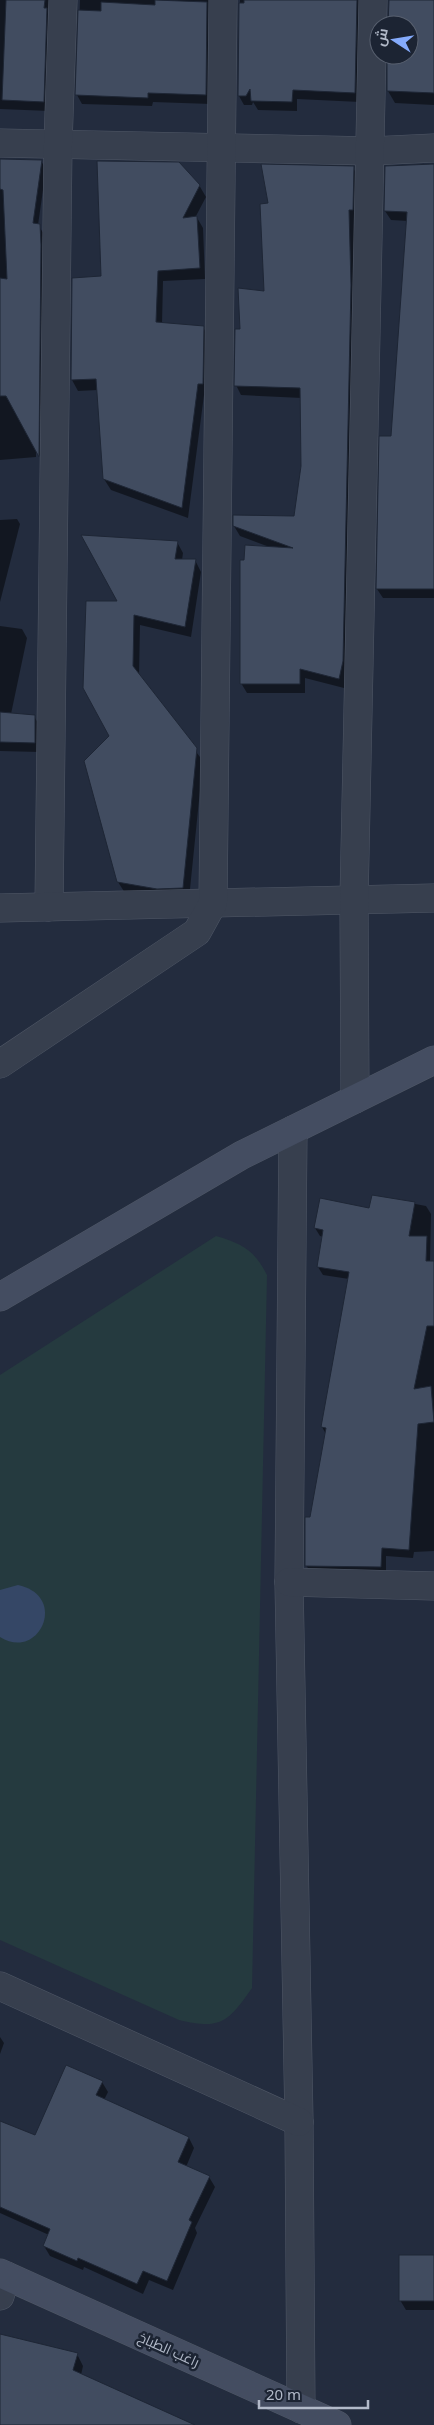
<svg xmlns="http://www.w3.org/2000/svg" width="434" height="2425" font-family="'Noto Sans',Cairo,sans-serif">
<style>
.green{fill:#253a3f}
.water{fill:#354766}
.shadow{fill:#0007}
.building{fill:#414c60;stroke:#1e2635}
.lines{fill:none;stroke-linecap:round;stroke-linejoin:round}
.street-casing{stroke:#4f5766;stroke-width:29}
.secondary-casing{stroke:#4f5766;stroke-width:29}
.street{stroke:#373f4e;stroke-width:28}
.secondary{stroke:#444d61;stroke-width:28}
.labels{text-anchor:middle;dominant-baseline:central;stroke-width:5;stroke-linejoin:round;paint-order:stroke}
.street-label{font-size:14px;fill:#b2bac9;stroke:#1c2433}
</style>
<rect width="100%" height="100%" fill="#232c3e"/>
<path class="green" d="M216 1236C243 1244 254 1250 267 1275L252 1988C228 2022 221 2030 179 2020L0 1940V1375Z"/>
<path class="water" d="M18 1585C69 1596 39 1662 0 1637V1590Z"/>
<g class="shadow">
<polygon points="0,0 56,0 49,111 0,109"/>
<polygon points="80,0 216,0 211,104 153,102 152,106 82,104 77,95"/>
<polygon points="240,0 364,0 360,102 297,99 297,111 258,110 253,102 252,105 244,105 239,96"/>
<polygon points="406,0 434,0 434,105 395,103 388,91 389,55 409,55 409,25 389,25"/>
<polygon points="0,160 41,161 46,169 38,225 44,234 43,461 36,450 36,457 0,460"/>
<polygon points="434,167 434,598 383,598 377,589 392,437 408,221 391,220 385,211"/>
<polygon points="353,168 359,177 358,219 354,219 356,296 348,672 344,688 305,678 305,693 247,693 241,683 272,548 240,536 234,526 295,518 302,466 302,398 241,395 236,385 241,331 265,292 269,204"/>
<polygon points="199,185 206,197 196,216 203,228 205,279 163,281 162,324 203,327 209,338 209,395 204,395 188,518 111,490 104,479 98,390 78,391 72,380 73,279 102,277"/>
<polygon points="17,519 20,524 0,602 0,520"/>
<polygon points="177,542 183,553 182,560 195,560 201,572 191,637 140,625 139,676 203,761 189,899 125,893 118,882 110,736 119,602"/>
<polygon points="0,626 22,629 27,638 11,714 34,716 39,725 39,752 0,751"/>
<polygon points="373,1196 426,1206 431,1214 430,1262 434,1262 434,1551 414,1552 413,1558 386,1556 386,1575 311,1573 306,1565 311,1519 326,1434 322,1427 349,1279 323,1275 318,1267 323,1237 320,1236 315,1228 370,1210"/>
<polygon points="0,2037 4,2043 0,2054"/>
<polygon points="102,2082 108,2092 104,2100 189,2138 194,2148 186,2167 209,2177 215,2187 195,2228 197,2233 173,2290 149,2280 143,2294 84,2267 83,2270 50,2256 44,2246 49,2235 0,2213 0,2122 36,2137"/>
<polygon points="434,2257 434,2310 406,2310 400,2300"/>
<polygon points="0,2335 77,2354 83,2366 81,2375 192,2425 0,2425"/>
</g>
<g class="building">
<polygon points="6,0 45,0 44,8 47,8 44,102 2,100"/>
<polygon points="155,0 207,2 206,95 148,93 148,98 75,95 78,10 101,11 101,2 155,5"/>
<polygon points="244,0 357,0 355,93 293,90 292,102 251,101 250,89 246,96 238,96 239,3 244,3"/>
<polygon points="389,0 434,0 434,93 387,91 387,55 409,55 409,25 388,25"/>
<polygon points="0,159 42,160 33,223 40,224 41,245 39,457 6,396 0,396 0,278 7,279 3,190 0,189"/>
<polygon points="97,161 179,162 200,185 183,218 197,216 200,268 158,271 156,322 204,326 203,384 198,384 182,508 103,479 96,379 71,380 72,278 101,276"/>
<polygon points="261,164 354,166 353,210 349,210 351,285 343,661 339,679 300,669 300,684 240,684 240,560 244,560 245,545 293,548 233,526 233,515 294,516 301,466 300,388 234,386 235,329 240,329 238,288 264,291 260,204 268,203"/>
<polygon points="434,164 434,589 376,589 379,436 391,436 407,212 384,211 385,166"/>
<polygon points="81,535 178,541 175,559 196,559 185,627 134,615 133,666 197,748 183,888 157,889 117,882 84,761 109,736 83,688 86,601 117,601"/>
<polygon points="0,712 35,715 35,743 0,742"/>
<polygon points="372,1195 415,1202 409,1236 427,1236 426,1261 434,1261 434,1326 427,1326 414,1389 431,1386 434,1422 418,1424 409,1550 382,1548 381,1567 305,1566 305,1517 310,1517 326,1428 321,1427 349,1272 317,1267 323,1230 314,1228 320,1198 369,1208"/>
<polygon points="66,2065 103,2081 96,2095 189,2137 178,2162 210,2176 189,2220 192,2222 167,2281 143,2271 137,2284 78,2258 77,2261 43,2246 50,2229 0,2207 0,2121 35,2135"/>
<rect x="399" y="2255" width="35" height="46"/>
<polygon points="0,2334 78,2353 73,2370 195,2425 0,2425"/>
</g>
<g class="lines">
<defs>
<g id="street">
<polyline points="0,143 371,151 434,148"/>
<polyline points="49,907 58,144 63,0"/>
<polyline points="0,908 434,898"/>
<polyline points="0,1064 197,932 213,903 223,0"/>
<polyline points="355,1099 354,900 373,0"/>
<polyline points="293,1130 289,1582 299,2122 301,2409"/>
<polyline points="289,1582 434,1586"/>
<polyline points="0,1986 299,2122"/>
<polyline points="0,2296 6,2276"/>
</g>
<g id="secondary">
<polyline points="0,1297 242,1155 434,1060"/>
<polyline points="0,2273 337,2425"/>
</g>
</defs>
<use href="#street" class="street-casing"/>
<use href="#secondary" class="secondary-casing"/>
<use href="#street" class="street"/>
<use href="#secondary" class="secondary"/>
</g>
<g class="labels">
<g class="street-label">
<text transform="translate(169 2349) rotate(24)">راغب الطباخ</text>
</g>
</g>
<g transform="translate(394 40) rotate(282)"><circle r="24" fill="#1c2433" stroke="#58606f"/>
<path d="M0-4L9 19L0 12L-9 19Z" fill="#85abfc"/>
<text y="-8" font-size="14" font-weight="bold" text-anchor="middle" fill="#b2bac9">ش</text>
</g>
<path d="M259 2400v8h109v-8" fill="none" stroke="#b2bac9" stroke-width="2.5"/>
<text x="266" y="2400" font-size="15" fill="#b2bac9" stroke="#1c2433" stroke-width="4" paint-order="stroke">20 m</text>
</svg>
